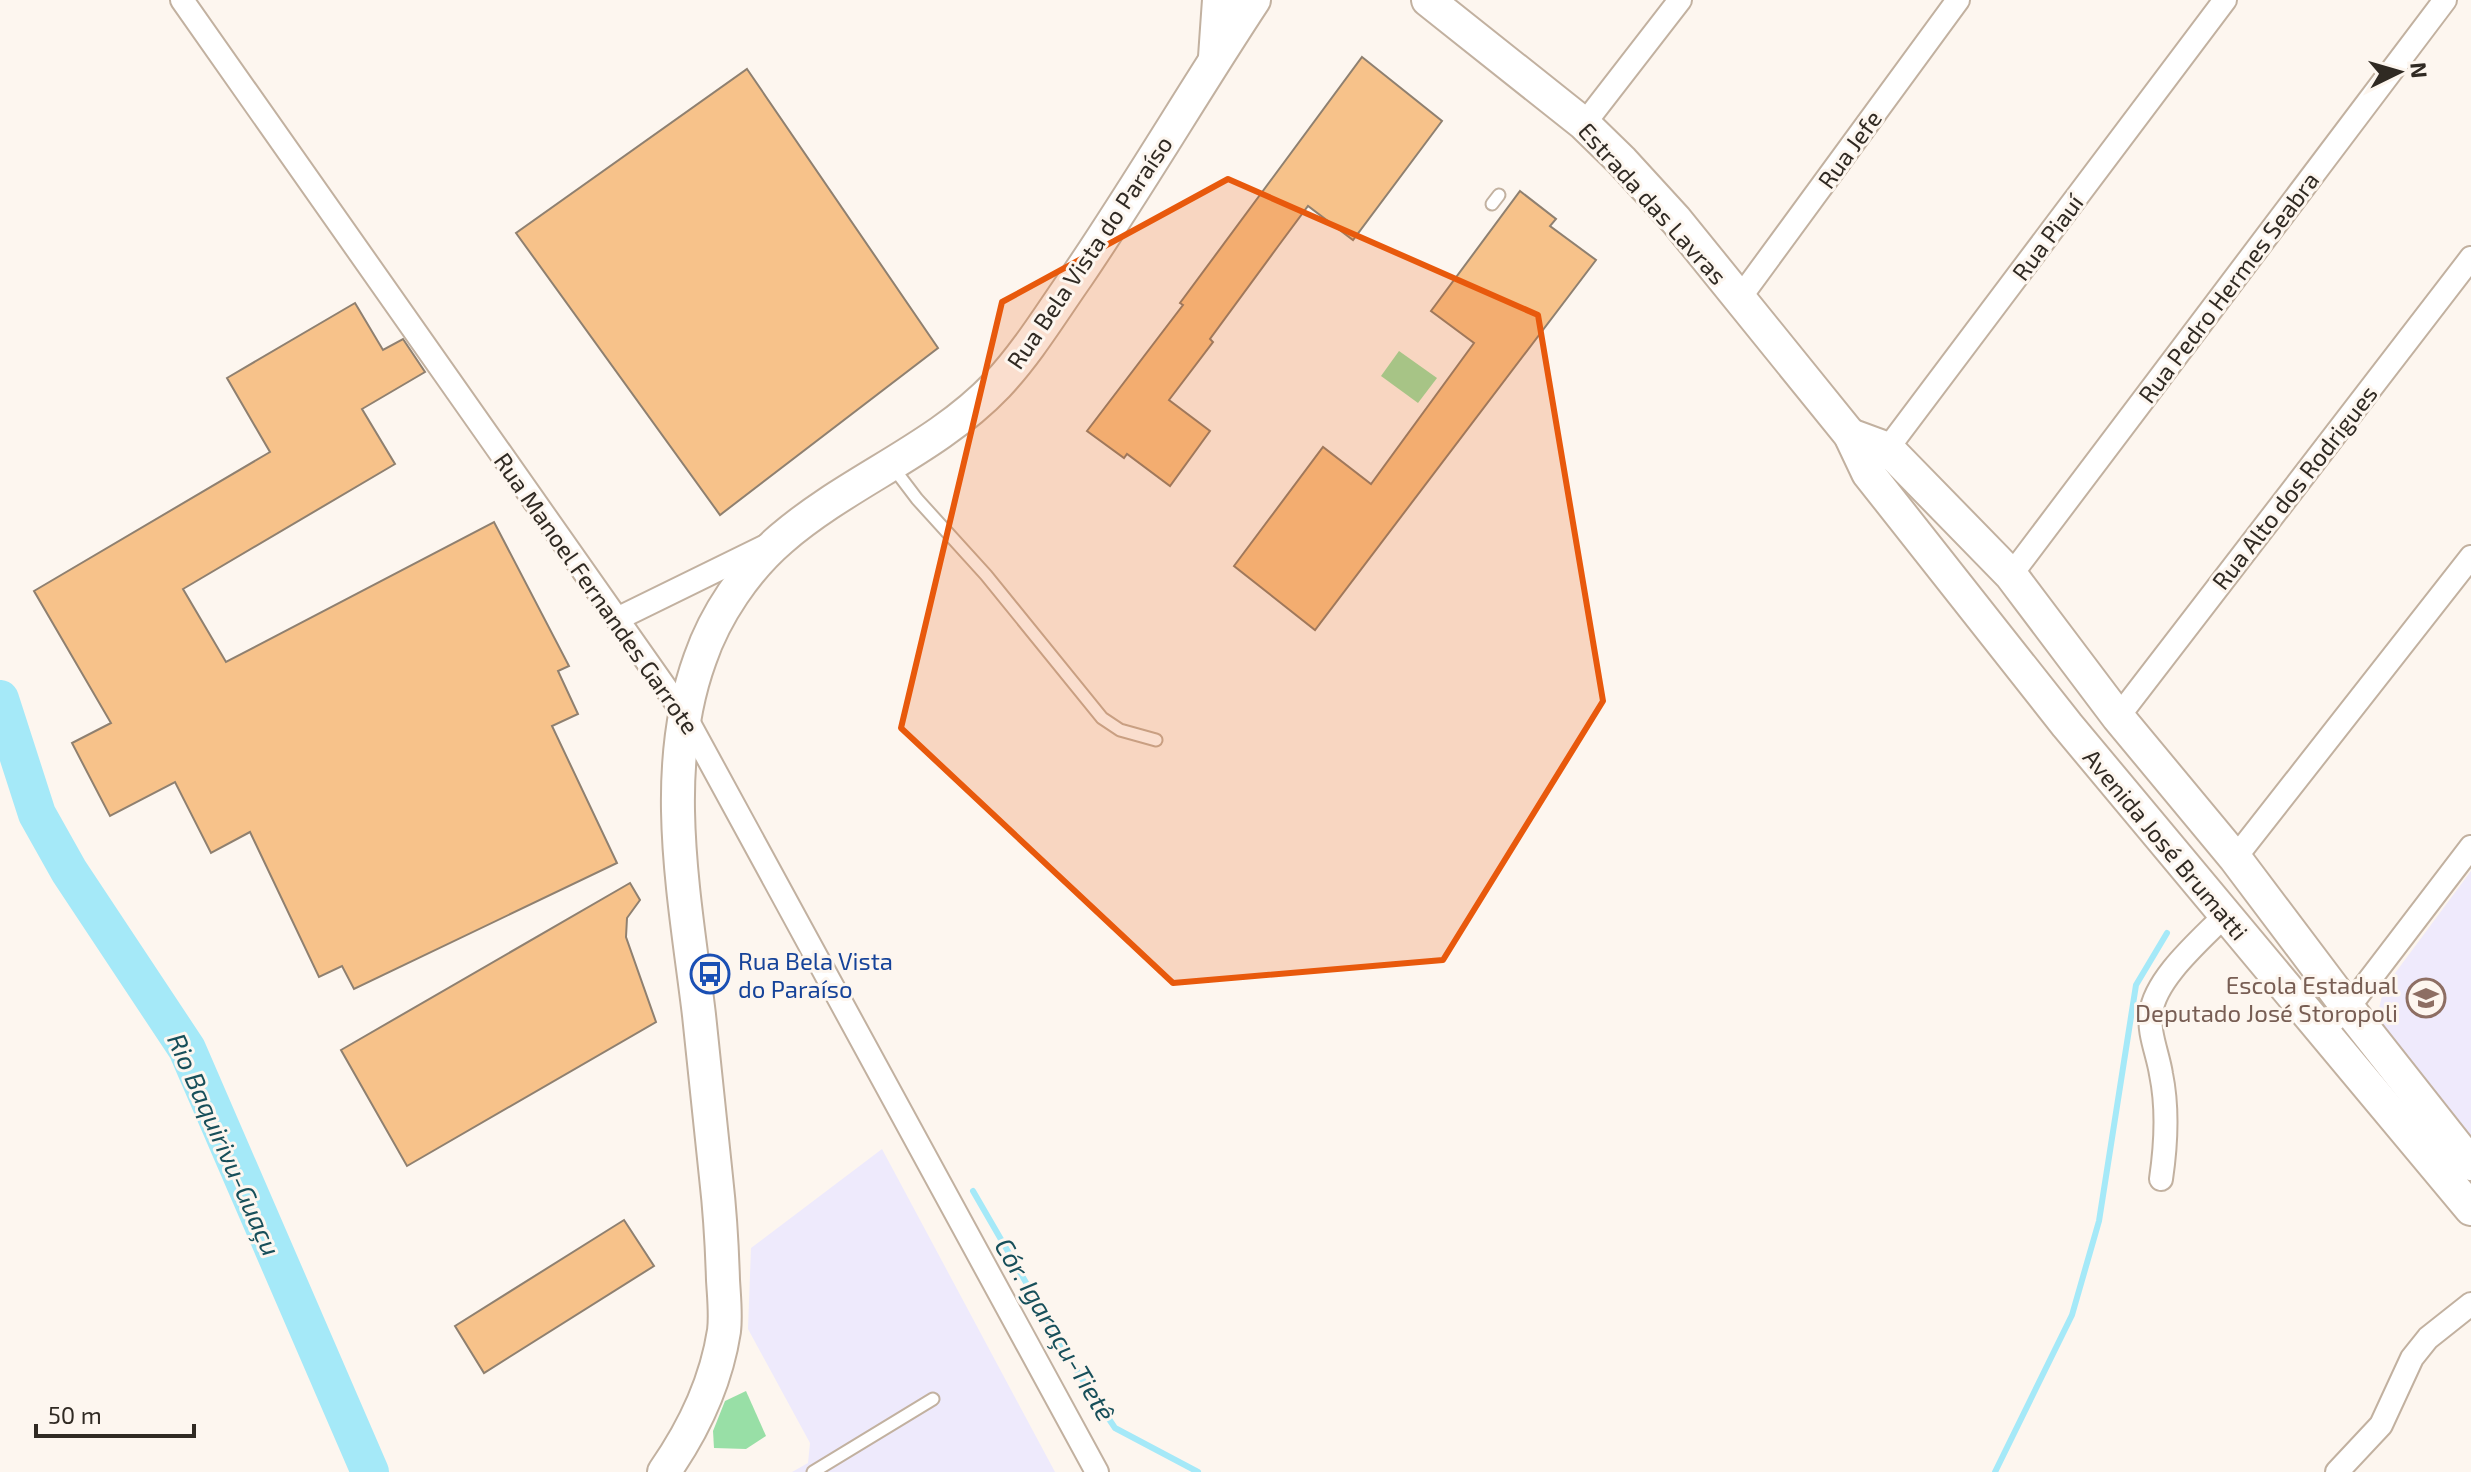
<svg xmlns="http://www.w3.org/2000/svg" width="2471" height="1472" font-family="'Exo 2',sans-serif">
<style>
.industrial{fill:#eeeafc}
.education{fill:#efeafc}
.green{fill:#98dfa6}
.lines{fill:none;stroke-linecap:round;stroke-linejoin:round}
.stream{stroke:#a5e9f8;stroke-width:6}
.river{stroke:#a5e9f8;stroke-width:38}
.building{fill:#f7c28a;stroke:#8f8070;stroke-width:2}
.service-casing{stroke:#c2b1a0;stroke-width:15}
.minor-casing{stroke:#c2b1a0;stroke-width:26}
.secondary-casing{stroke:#c2b1a0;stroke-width:36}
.service{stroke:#fff;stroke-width:11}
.minor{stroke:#fff;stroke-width:22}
.secondary{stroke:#fff;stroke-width:32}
.marked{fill:#e8590c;fill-opacity:0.2;stroke:#e8590c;stroke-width:6;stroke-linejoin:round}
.labels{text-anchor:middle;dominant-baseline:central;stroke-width:6;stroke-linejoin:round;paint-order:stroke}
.street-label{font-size:24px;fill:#302a23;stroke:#fdf6ef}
.transit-label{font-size:24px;fill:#164399;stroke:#fdf6ef;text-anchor:start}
.education-label{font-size:24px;fill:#785e54;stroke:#fdf6ef;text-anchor:end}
.water-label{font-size:26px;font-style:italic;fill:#174f5a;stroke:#fdf6ef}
</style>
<rect width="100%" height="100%" fill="#fdf6ef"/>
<polygon class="industrial" points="882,1149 1055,1472 792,1472 808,1463 810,1443 748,1329 751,1248"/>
<polygon class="education" points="2471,871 2471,1143 2381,1033 2379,1008 2384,988"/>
<g class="green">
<polygon points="1399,351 1437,378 1418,403 1381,376"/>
<polygon points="746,1391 766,1436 746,1449 714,1448 713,1431 725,1401"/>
</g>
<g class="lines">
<g class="stream">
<polyline points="973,1191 1080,1376 1115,1428 1198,1472"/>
<polyline points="1995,1472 2072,1315 2099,1221 2136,985 2167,933"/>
</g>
<polyline class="river" points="0,699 37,814 69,871 187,1049 370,1472"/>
</g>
<g class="building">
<polygon points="1362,57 1442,121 1353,240 1308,206 1279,245 1210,339 1213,342 1169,400 1210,431 1170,486 1127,454 1124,458 1087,431 1183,305 1180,303"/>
<polygon points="747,69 938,348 720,515 516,233"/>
<polygon points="1520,191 1556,219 1550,226 1596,260 1315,630 1234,566 1323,447 1371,484 1474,343 1431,311"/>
<polygon points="355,303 383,350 403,339 425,372 362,409 395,464 183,589 226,662 494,522 569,666 558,671 578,714 552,726 617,863 354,989 342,966 319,977 250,832 211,853 175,782 110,816 72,743 111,723 34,591 270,452 227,378"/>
<polygon points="630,883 640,900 627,918 626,937 656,1022 407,1166 341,1050"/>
<polygon points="624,1220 654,1266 484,1373 455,1326"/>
</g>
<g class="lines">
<defs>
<g id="service">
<polyline points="1492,204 1499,195"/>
<polyline points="892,466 917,499 986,575 1102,718 1120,730 1156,740"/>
<polyline points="813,1472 933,1399"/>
</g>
<g id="minor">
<polyline points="182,0 684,714 1097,1472"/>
<polyline points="1584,124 1680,0"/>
<polyline points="1739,299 1958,0"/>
<polyline points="1879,460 2225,0"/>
<polyline points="2011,575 2445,0"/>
<polyline points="617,619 766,546"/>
<polyline points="2118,717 2471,258"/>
<polyline points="2235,858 2471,557"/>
<polyline points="2323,1030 2348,1008 2471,847"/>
<path d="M2161 1179C2166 1145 2168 1108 2161 1074 2158 1054 2148 1033 2151 1013 2155 978 2202 939 2225 915"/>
<polyline points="2337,1472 2381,1425 2412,1358 2428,1338 2471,1304"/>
</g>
<g id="secondary">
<polyline points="1428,0 1584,124 1622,161 1676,220 1850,435 1868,473 2067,725 2471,1209"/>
<polyline points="1215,57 1219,0"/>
<polyline points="1850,435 1888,449 2011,575 2118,717 2235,858 2348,1008 2471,1164"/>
<path d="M664 1472C694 1429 716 1383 724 1331 726 1315 724 1297 723 1280 722 1246 720 1212 716 1177 710 1123 705 1069 699 1015 685 899 659 772 700 659 715 615 746 569 781 539 848 481 935 450 997 385 1028 352 1052 312 1078 275 1139 185 1194 91 1254 0"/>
</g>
</defs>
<use href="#service" class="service-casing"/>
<use href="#minor" class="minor-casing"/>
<use href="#secondary" class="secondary-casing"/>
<use href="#service" class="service"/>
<use href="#minor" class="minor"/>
<use href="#secondary" class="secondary"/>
</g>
<path class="marked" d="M1228 179 1538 315 1603 701 1443 960 1173 983 901 728 1002 302Z"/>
<defs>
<symbol id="bus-ring" viewBox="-11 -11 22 22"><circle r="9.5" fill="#fdf6ef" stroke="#1a4fb4" stroke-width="1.5"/><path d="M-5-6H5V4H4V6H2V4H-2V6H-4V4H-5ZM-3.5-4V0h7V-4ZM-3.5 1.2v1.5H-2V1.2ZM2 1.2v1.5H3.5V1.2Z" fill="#1a4fb4"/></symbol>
<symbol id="school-ring" viewBox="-11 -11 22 22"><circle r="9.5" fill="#fdf6ef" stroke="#8d6e63" stroke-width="1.5"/><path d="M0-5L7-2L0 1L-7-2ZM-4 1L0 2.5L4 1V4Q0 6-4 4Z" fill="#8d6e63"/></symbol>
</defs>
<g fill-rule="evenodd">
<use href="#bus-ring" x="688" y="952" width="44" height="44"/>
<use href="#school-ring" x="2404" y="976" width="44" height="44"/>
</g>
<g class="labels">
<g class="street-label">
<text transform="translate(1849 149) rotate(-54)">Rua Jefe</text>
<text transform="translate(1653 203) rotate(48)">Estrada das Lavras</text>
<text transform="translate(2047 237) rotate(-53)">Rua Piauí</text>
<text transform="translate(1089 252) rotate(-56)">Rua Bela Vista do Paraíso</text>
<text transform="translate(2228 287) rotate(-53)">Rua Pedro Hermes Seabra</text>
<text transform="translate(2294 487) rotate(-52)">Rua Alto dos Rodrigues</text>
<text transform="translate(597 593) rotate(55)">Rua Manoel Fernandes Garrote</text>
<text transform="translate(2166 844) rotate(50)">Avenida José Brumatti</text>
</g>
<g class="transit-label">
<text x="738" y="960">Rua Bela Vista<tspan x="738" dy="28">do Paraíso</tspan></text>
</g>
<g class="education-label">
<text x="2398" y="984">Escola Estadual<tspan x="2398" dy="28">Deputado José Storopoli</tspan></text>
</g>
<g class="water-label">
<text transform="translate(225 1144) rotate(66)">Rio Baquirivu-Guaçu</text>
<text transform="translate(1056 1329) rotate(59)">Cór. Igaraçu-Tietê</text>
</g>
</g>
<g transform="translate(2399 72) rotate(85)" stroke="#fdf6ef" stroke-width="6" paint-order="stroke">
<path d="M0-6L14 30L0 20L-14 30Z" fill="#302a23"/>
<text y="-12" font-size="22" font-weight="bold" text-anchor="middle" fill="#302a23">N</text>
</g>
<path d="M36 1424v12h158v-12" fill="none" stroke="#302a23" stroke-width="4"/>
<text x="48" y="1424" font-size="24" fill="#302a23" stroke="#fdf6ef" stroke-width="6" paint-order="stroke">50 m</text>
</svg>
